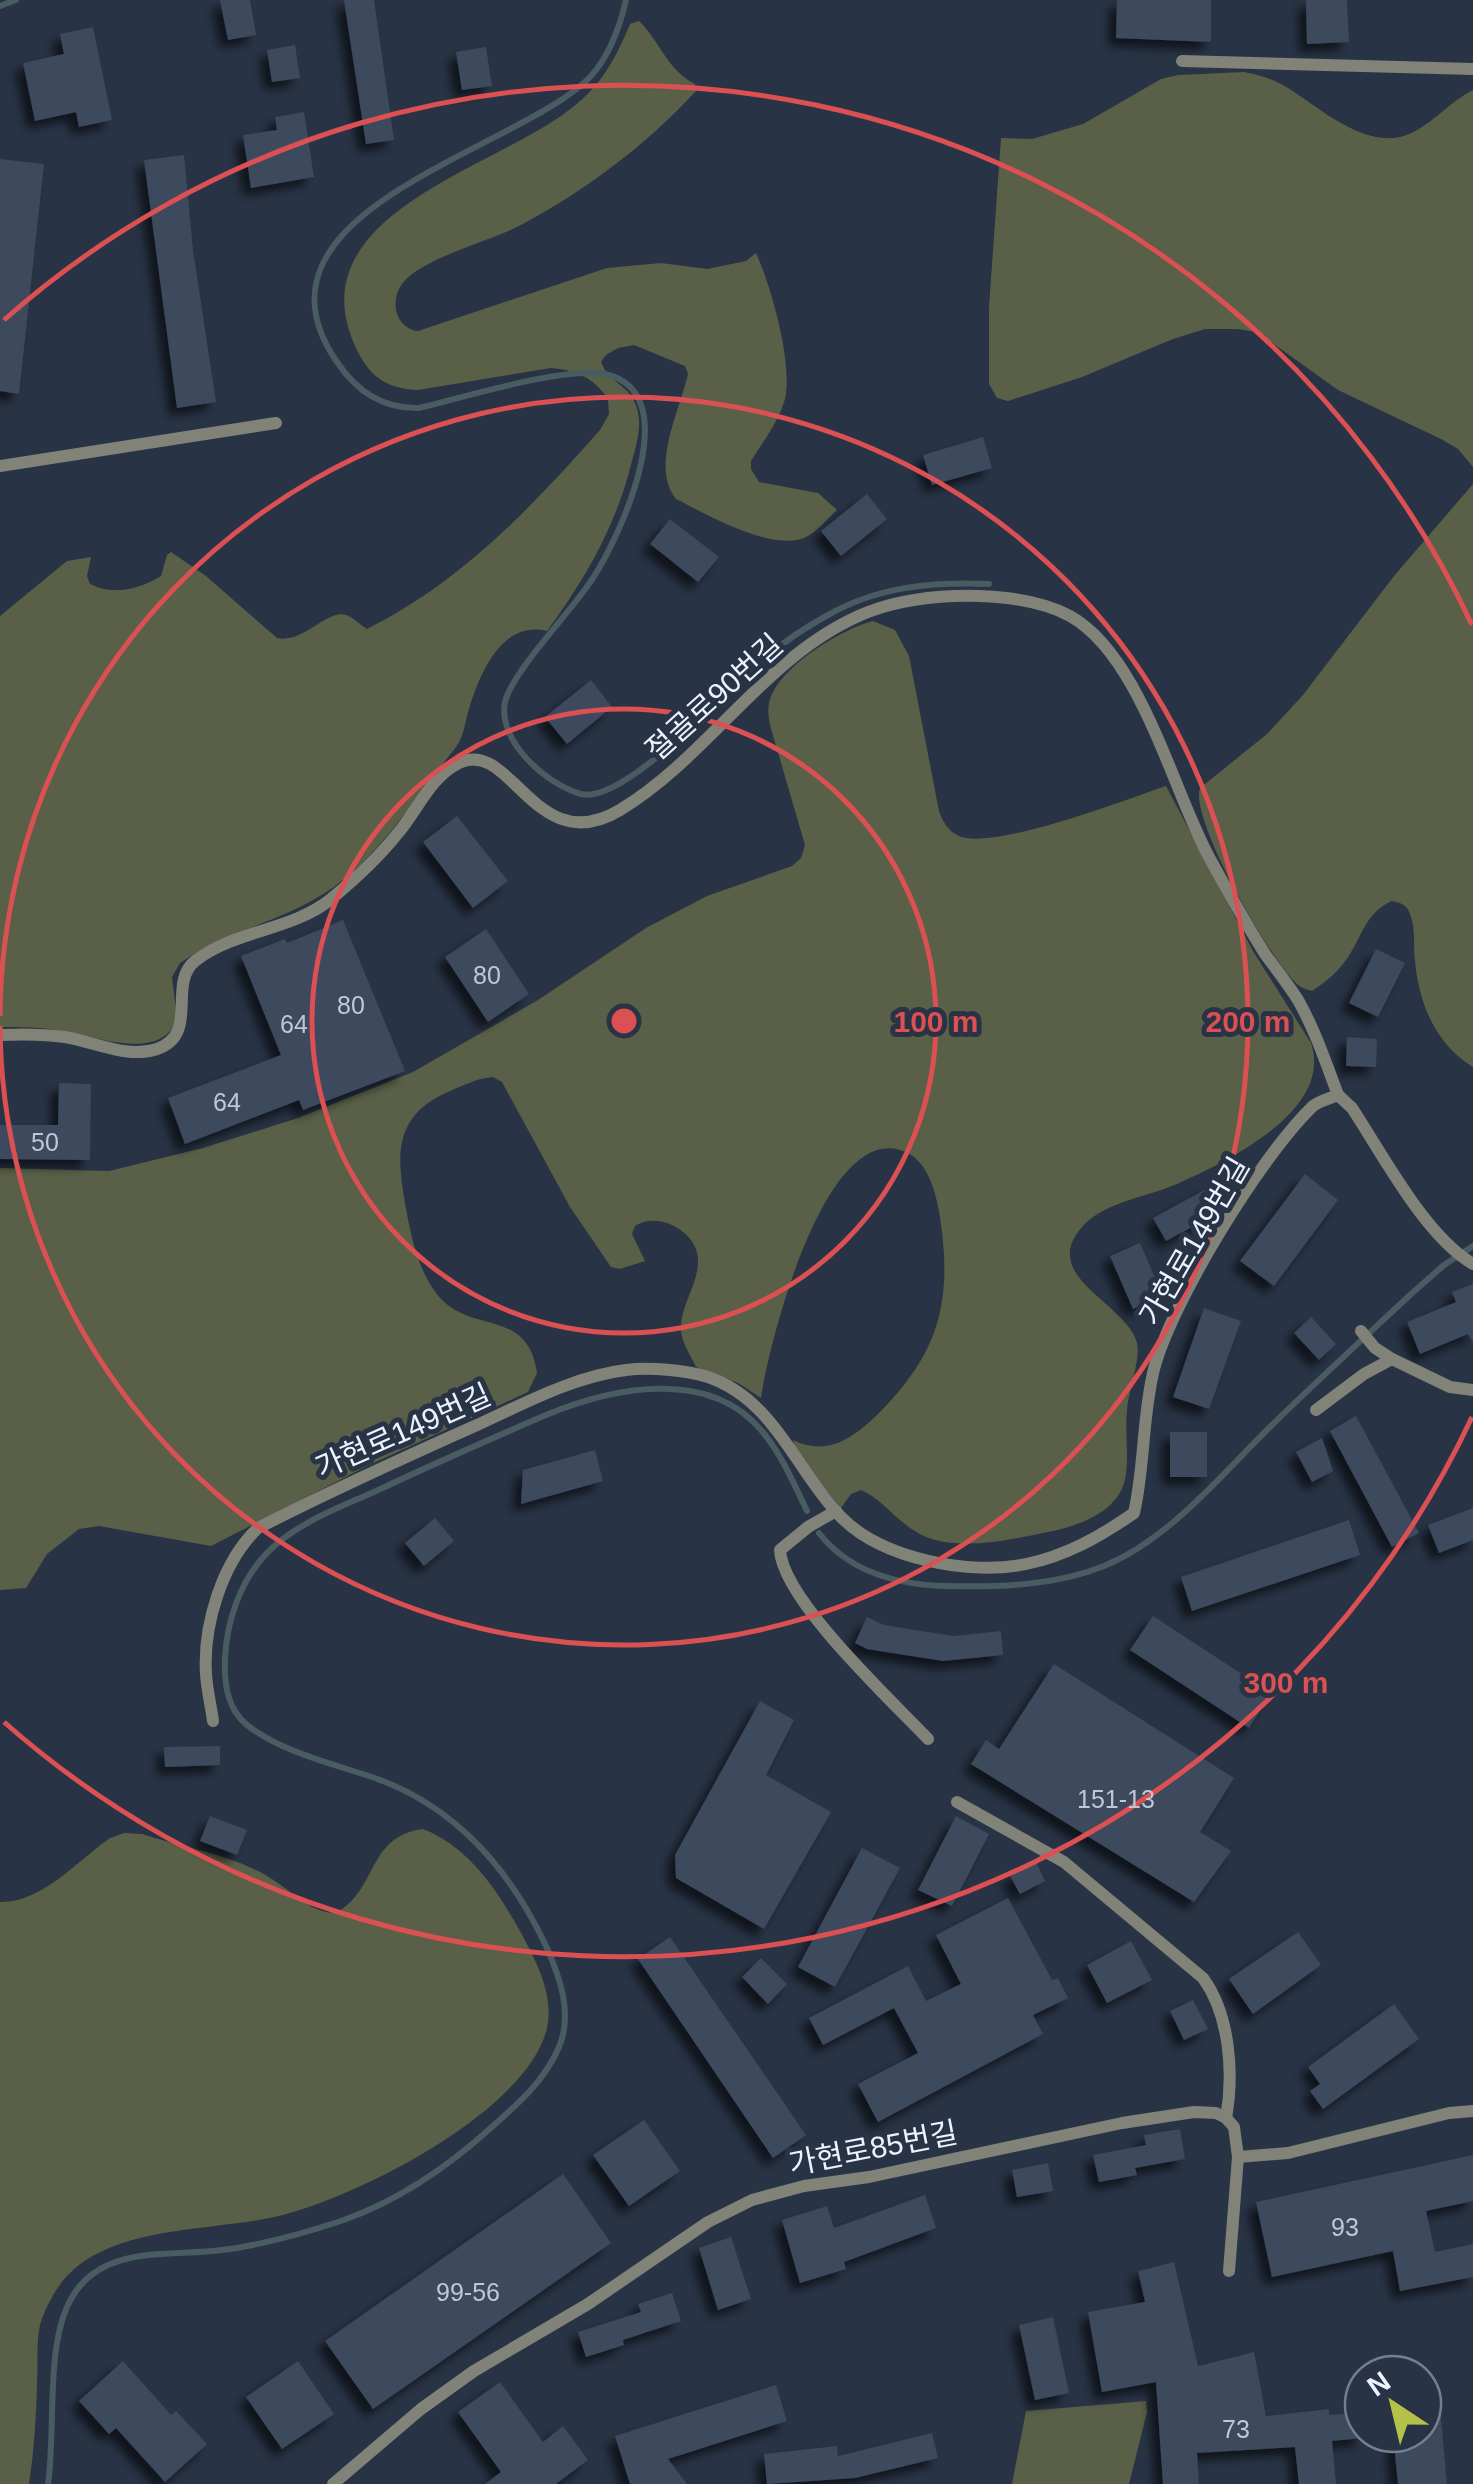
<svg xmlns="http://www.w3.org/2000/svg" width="1473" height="2484" font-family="Helvetica,'Noto Sans KR',sans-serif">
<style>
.green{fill:#596047}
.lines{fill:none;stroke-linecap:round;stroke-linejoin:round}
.stream{stroke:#495c62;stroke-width:6}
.building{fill:#3d485c;filter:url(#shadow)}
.service{stroke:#818378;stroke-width:12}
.ring{fill:none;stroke:#da5053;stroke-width:5}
.labels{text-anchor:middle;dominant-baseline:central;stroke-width:10;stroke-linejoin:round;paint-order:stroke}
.number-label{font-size:25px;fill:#c0c8d6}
.street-label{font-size:30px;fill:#ecf2ff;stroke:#283345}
.centre{fill:#da5053;stroke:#283345;stroke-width:5}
.ring-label{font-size:30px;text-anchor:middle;font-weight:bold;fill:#da5053;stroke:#283345;stroke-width:10;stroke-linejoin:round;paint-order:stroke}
</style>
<defs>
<filter id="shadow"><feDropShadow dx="-8" dy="8" stdDeviation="5" flood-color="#0009"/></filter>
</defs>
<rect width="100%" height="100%" fill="#283345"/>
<g class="green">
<path d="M639 21C660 41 667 70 695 84L696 91C645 146 585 191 519 226 490 241 420 259 402 284 389 302 396 328 418 331L607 268 661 263 707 269 746 261 756 253C771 286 793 363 785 399 779 421 763 442 751 461V469L759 482 818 493 837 510C828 518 817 532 806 537 773 553 706 514 676 499 650 467 680 410 688 374L685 366 634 345 618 348 606 355 601 362C608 382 628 385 635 403 644 423 636 445 631 465 615 528 585 579 547 631 502 620 480 673 469 709 464 725 464 738 453 751 413 800 379 858 325 893 280 922 224 932 180 963L172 977 177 1019C161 1063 95 1036 63 1031 42 1027 21 1027 0 1027V616L67 561 91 557 87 576 90 584C112 596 140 589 161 576L167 555 171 552 206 576 277 638C303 644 327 609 346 615 353 617 360 625 367 629 461 582 531 508 600 430L609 414 608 399C594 378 577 370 551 368L418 390C389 389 371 378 358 352 290 217 492 170 569 110 601 86 615 60 630 24Z"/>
<path d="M1244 72C1259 75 1274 79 1288 88 1320 108 1368 152 1409 134 1433 124 1449 102 1473 90V467L1458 449 1441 439 1338 390 1257 332 1237 329H1205L1173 339 1082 377 1008 401 997 398 989 384V307L1001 138 1032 139 1083 124 1161 79 1178 75Z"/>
<path d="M1473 484V1067C1435 1044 1419 1003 1415 961 1413 946 1416 928 1410 914 1407 905 1401 903 1392 901 1366 912 1362 936 1348 957 1339 971 1326 982 1312 991 1308 990 1301 988 1298 985 1272 963 1189 819 1200 788L1267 734 1303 695 1394 576Z"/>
<path d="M873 621 895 630 909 656 939 811C943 821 947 830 957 835 988 853 1128 799 1166 786L1253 951 1311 1043C1334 1110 1227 1162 1177 1184 1147 1197 1104 1202 1082 1227 1038 1277 1127 1303 1137 1343 1141 1358 1128 1393 1127 1410 1124 1434 1131 1464 1123 1486 1113 1514 1075 1527 1048 1532 1014 1539 970 1549 935 1540 900 1530 886 1500 861 1490L851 1494 841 1508 796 1454 793 1440C828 1457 853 1438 879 1413 942 1350 953 1297 939 1211 935 1190 928 1164 908 1153 826 1112 768 1347 761 1398L738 1383 696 1367C691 1356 682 1343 681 1331 679 1308 698 1285 698 1262 700 1233 658 1210 635 1226L632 1234 645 1261 620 1269 611 1267 570 1207 502 1082 493 1077C478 1078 464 1085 450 1091 390 1116 397 1160 407 1214 412 1242 421 1277 441 1299 475 1334 528 1309 537 1373L528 1392 365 1467 211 1546 99 1526 79 1529 47 1554 26 1588 0 1590V1168L109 1171 203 1148 298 1118 413 1072 538 1000 646 928 707 896 792 866 801 858 805 845 770 725C768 714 767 704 772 694 786 663 842 629 873 621Z"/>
<path d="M423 1829C469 1847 497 1890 520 1931 536 1961 556 1997 546 2032 522 2114 357 2197 279 2216 216 2231 119 2225 70 2273 57 2285 45 2308 40 2325 36 2344 38 2367 37 2386 36 2419 34 2451 29 2484H0V1902C42 1903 78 1860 110 1838L124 1833 142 1834C185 1848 237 1855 275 1881 296 1895 310 1912 336 1913 378 1890 367 1836 423 1829Z"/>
<polygon points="1146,2401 1147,2412 1129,2484 1012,2484 1026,2411"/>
</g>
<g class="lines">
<g class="stream">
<path d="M626 0C620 26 610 55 591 76 522 150 232 210 337 362 357 392 383 409 419 408 462 398 565 366 605 374 688 392 620 536 593 578 573 610 513 670 505 702 497 741 547 785 581 794 624 805 730 687 766 657 785 641 806 627 828 615 879 586 932 582 989 584"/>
<polyline points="0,6 16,0"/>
<path d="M819 1533C850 1573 899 1585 947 1586 1000 1587 1055 1586 1104 1566 1170 1539 1222 1474 1272 1425 1317 1381 1364 1338 1410 1295L1444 1265 1473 1246"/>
<path d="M48 2484C56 2430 45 2345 71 2299 101 2244 170 2257 222 2250 263 2245 305 2233 344 2220 400 2200 449 2166 493 2126 519 2103 545 2080 559 2047 573 2014 560 1977 546 1946 510 1869 454 1805 372 1777 330 1763 282 1752 247 1725 227 1709 224 1683 225 1658 227 1620 240 1582 266 1554 294 1524 338 1508 374 1492 431 1465 488 1440 546 1415 611 1388 708 1367 761 1430 781 1453 794 1484 807 1511"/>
</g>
</g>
<g class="building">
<polygon points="220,0 250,0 256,35 228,40"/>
<polygon points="344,0 374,0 394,140 366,144"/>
<polygon points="1117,0 1211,0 1211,42 1116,38"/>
<polygon points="1306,0 1347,0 1349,42 1307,44"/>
<polygon points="93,27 112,120 79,127 76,112 35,121 23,63 64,54 60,34"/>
<polygon points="295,45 300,78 272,82 267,50"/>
<polygon points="486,47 492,86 462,90 456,52"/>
<polygon points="304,112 314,177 251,188 243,135 277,130 275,117"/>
<polygon points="184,155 193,250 216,402 177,408 144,160"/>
<polygon points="0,159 44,164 19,394 0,391"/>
<polygon points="983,437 992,468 932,485 923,455"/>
<polygon points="867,494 887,519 841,556 821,531"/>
<polygon points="670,519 719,557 698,582 650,544"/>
<polygon points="591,680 612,707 567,744 545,717"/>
<polygon points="457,816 508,881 473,908 423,842"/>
<polygon points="343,920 405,1071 303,1110 299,1100 185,1144 168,1098 281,1055 241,956 285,939 287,943"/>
<polygon points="486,929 529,994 488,1022 445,957"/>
<polygon points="1376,949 1405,963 1378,1017 1349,1003"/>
<polygon points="1347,1037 1377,1039 1376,1067 1346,1066"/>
<polygon points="59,1083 91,1084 90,1160 0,1159 0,1125 58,1125"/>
<polygon points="1305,1174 1338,1200 1274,1286 1240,1261"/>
<polygon points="1210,1187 1222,1211 1166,1241 1153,1218"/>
<polygon points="1140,1243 1163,1296 1133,1309 1110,1256"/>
<polygon points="1473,1284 1473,1342 1468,1334 1420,1354 1407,1322 1456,1302 1452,1292"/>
<polygon points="1204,1308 1241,1321 1209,1409 1173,1397"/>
<polygon points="1311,1317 1336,1344 1319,1360 1294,1333"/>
<polygon points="1356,1416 1419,1533 1392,1547 1330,1431"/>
<rect x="1170" y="1432" width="37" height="45"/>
<polygon points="1322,1438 1333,1471 1312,1482 1296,1452"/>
<polygon points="595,1450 603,1481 521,1504 523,1470"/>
<polygon points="1473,1508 1473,1540 1439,1553 1428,1525"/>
<polygon points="435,1518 454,1541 424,1566 405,1543"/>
<polygon points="1349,1520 1360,1555 1192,1611 1181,1577"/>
<polygon points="1153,1616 1271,1693 1249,1728 1130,1650"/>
<polygon points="867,1617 884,1625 953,1636 1001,1631 1003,1655 943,1661 867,1649 855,1643"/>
<polygon points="1054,1664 1234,1778 1200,1832 1231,1851 1194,1902 971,1764 986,1740 999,1749"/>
<polygon points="760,1701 794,1720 766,1775 831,1812 764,1929 676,1878 675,1855"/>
<polygon points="220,1746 220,1765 165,1767 164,1747"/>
<polygon points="210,1816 247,1830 237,1855 200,1841"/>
<polygon points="956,1816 989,1834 952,1906 918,1890"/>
<polygon points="862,1848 900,1868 835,1987 798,1967"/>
<polygon points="1036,1862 1045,1881 1020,1894 1010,1876"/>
<polygon points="1008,1898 1052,1980 1058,1978 1068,1998 1033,2015 1043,2034 878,2122 858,2084 918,2053 894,2008 823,2045 809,2018 908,1966 926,2001 961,1984 936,1935"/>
<polygon points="1298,1932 1321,1965 1253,2014 1229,1979"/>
<polygon points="670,1937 806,2135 773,2158 638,1959"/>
<polygon points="1131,1941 1152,1980 1107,2003 1087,1965"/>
<polygon points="761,1958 787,1984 768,2004 742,1977"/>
<polygon points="1193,2000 1208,2029 1184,2040 1170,2011"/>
<polygon points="1394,2004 1419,2039 1323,2109 1310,2091 1320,2084 1308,2067"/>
<polygon points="644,2120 680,2171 629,2206 593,2155"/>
<polygon points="1180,2129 1185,2159 1135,2168 1137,2175 1099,2182 1093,2155 1146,2145 1144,2135"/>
<polygon points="1473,2155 1473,2201 1426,2211 1435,2252 1473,2244 1473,2277 1400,2291 1393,2251 1272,2277 1256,2202"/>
<polygon points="1048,2163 1053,2191 1017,2197 1012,2170"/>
<polygon points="563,2174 611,2243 373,2409 325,2341"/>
<polygon points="925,2195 936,2228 844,2262 846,2269 800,2283 782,2220 827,2206 834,2228"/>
<polygon points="731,2237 751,2299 718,2310 699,2248"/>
<polygon points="1174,2262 1198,2366 1254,2352 1266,2416 1329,2409 1329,2415 1363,2412 1363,2438 1332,2441 1336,2484 1299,2484 1295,2447 1197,2453 1199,2484 1163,2484 1156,2382 1102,2392 1088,2312 1145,2302 1138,2271"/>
<polygon points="672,2293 681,2321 623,2340 624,2345 586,2357 578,2332 641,2312 638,2304"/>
<polygon points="1053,2317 1069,2393 1035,2400 1019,2325"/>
<polygon points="123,2361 171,2415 176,2411 207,2444 165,2482 116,2428 109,2434 79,2401"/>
<polygon points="298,2361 334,2414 282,2449 246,2397"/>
<polygon points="500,2382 543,2442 563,2426 588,2460 556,2484 485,2484 501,2472 458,2412"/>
<polygon points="776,2385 787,2421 668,2459 687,2484 630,2484 615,2436"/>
<polygon points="1440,2408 1447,2484 1398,2484 1393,2434 1423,2434 1423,2410"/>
<polygon points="932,2433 938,2458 855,2478 767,2484 764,2454 837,2446 838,2456"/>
</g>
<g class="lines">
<g class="service">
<polyline points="1182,61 1473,69"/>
<polyline points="0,466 276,423"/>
<path d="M0 1035C22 1034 44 1034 65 1037 95 1042 128 1059 157 1049 200 1034 167 984 195 961 234 930 292 931 331 899 354 880 379 857 398 833 417 811 431 776 459 763 511 737 535 861 620 810 711 755 767 652 868 612 903 599 943 595 979 596 1008 597 1044 602 1070 616 1140 655 1172 788 1209 857 1227 890 1245 922 1265 954 1276 969 1288 984 1298 1000 1315 1030 1326 1063 1338 1095"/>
<polyline points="1361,1331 1375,1348 1392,1359"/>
<polyline points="1316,1410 1364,1374 1392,1359 1450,1387 1473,1390"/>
<path d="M836 1511 808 1527 780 1550C782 1599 892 1701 928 1739"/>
<path d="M213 1721C211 1706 207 1690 206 1674 203 1625 222 1562 258 1528 330 1491 403 1458 477 1425 523 1404 575 1376 626 1370 649 1367 686 1370 708 1377 775 1400 796 1471 841 1517 882 1559 970 1576 1026 1564 1066 1556 1101 1536 1134 1513 1145 1465 1142 1417 1154 1369 1172 1301 1260 1158 1311 1108 1317 1101 1329 1099 1338 1095L1352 1108C1383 1155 1425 1236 1473 1264"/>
<path d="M957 1802 1064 1862 1203 1978C1230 2015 1234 2074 1226 2118"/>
<polyline points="1229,2271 1238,2157"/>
<polyline points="333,2484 421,2409 474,2371 588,2304 708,2222 752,2200 804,2186 869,2177 1122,2123 1194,2112 1216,2113 1226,2118 1234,2127 1238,2157 1288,2153 1449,2113 1473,2111"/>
</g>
</g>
<g class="ring">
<circle cx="624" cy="1021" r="312"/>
<path d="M0 1016A624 624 0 1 1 0 1026"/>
<path d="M1472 1417A936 936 0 0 1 4 1722M4 320A936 936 0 0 1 1472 625"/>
</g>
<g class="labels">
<g class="number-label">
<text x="487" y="975">80</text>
<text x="351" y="1005">80</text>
<text x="294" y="1024">64</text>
<text x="227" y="1102">64</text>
<text x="45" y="1142">50</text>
<text x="1116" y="1799">151-13</text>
<text x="1345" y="2227">93</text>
<text x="468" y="2292">99-56</text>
<text x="1236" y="2429">73</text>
</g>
<g class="street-label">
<text transform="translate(714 697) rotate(-42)">절골로90번길</text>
<text transform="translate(1194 1241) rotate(-60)">가현로149번길</text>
<text transform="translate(403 1431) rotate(-24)">가현로149번길</text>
<text transform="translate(873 2148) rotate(-11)">가현로85번길</text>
</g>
</g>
<circle cx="624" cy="1021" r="15" class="centre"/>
<g class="ring-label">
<text x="936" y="1032">100 m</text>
<text x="1248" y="1032">200 m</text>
<text x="1286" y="1693">300 m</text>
</g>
<g transform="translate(1393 2404) rotate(325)"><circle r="48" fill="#283345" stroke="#767f8f" stroke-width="2.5"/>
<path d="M0-8L18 38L0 25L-18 38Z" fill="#b4c24a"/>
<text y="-15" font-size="28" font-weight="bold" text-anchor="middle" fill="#ecf2ff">N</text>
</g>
</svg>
